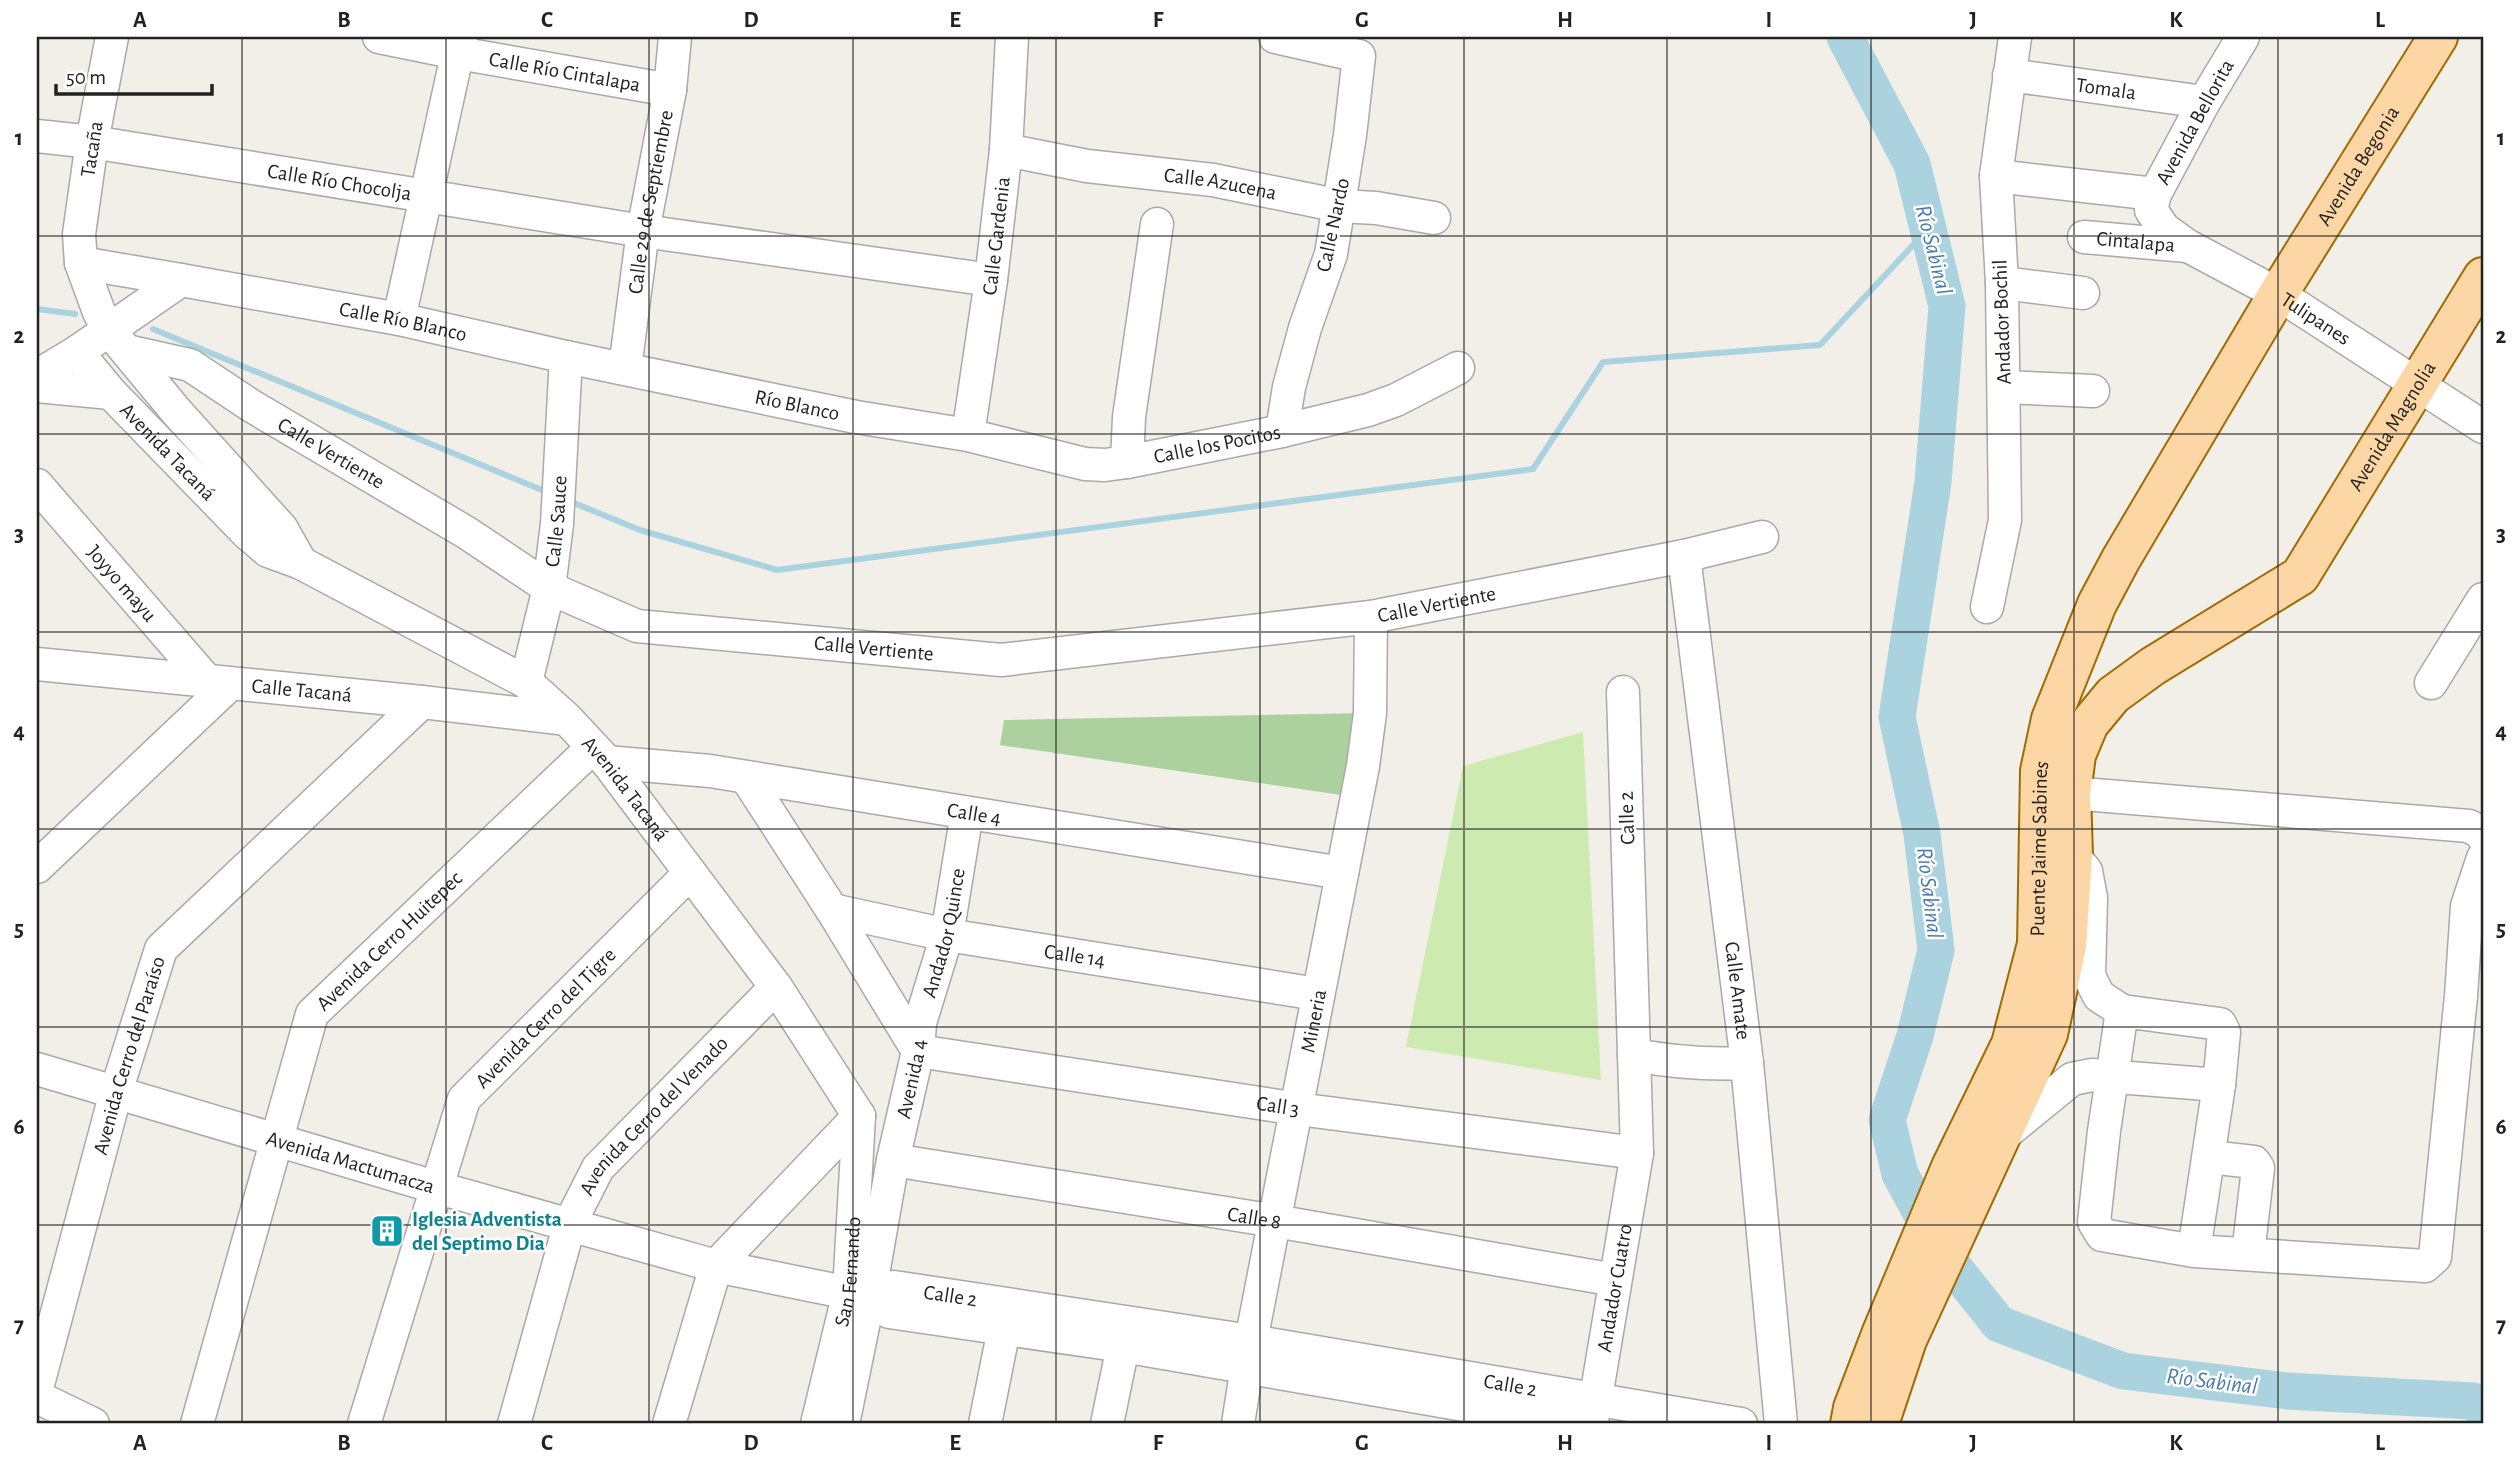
<svg xmlns="http://www.w3.org/2000/svg" width="2520" height="1461" font-family="'Alegreya Sans',sans-serif">
<style>
.grass{fill:#cdebb0}
.forest{fill:#add19e}
.lines{fill:none;stroke-linecap:round;stroke-linejoin:round}
.stream{stroke:#aad3df;stroke-width:6}
.river{stroke:#aad3df;stroke-width:37}
.minor-casing{stroke:#a9a9a9;stroke-width:35}
.major-casing{stroke:#a06b00;stroke-width:42}
.minor{stroke:#fff;stroke-width:32}
.major{stroke:#fcd6a4;stroke-width:38}
.grid{fill:none;stroke:#222;stroke-width:2;stroke-opacity:0.55}
.labels{text-anchor:middle;dominant-baseline:central;stroke-width:5;stroke-linejoin:round;paint-order:stroke}
.street-label{font-size:21px;fill:#222;stroke:#fff}
.culture-label{font-size:21px;font-weight:bold;fill:#0d838f;stroke:#fff;text-anchor:start}
.water-label{font-size:23px;font-style:italic;fill:#4a7aab;stroke:#fff}
.neatline{fill:none;stroke:#222;stroke-width:2.5}
.grid-label{font-size:23px;text-anchor:middle;font-weight:bold;fill:#222}
</style>
<rect width="100%" height="100%" fill="#f2efe9"/>
<polygon class="grass" points="1583,732 1601,1080 1406,1047 1463,766"/>
<polygon class="forest" points="1366,713 1355,797 1000,745 1004,720"/>
<g class="lines">
<g class="stream">
<polyline points="37,309 75,314"/>
<polyline points="153,329 549,493"/>
<polyline points="569,501 640,530 777,570 1533,469 1603,362 1820,345 1928,229"/>
</g>
<polyline class="river" points="1845,37 1912,164 1947,306 1933,482 1897,717 1922,834 1936,950 1915,1036 1887,1120 1900,1174 1944,1255 1999,1324 2123,1371 2287,1391 2473,1401 2483,1410"/>
<defs>
<g id="minor">
<polyline points="112,37 92,142 79,234 81,263 99,312 108,329 176,411 282,529 301,563"/>
<path id="s1" d="M379 37 458 53 670 90"/>
<polyline points="1275,37 1359,56 1350,135 1331,254 1305,328 1289,387 1282,431"/>
<path id="s2" d="M2243 37 2204 102 2155 194 2151 210 2164 229 2188 246 2278 294 2483 427"/>
<path id="s3" d="M2009 75 2204 102"/>
<path id="s4" d="M37 136 92 142 643 231 991 280"/>
<path id="s5" d="M1006 150 1087 166 1213 180 1340 206 1376 208 1434 218"/>
<polyline points="1996,176 2155,194"/>
<path id="s6" d="M2084 237 2187 246"/>
<polyline points="81,263 181,280"/>
<polyline points="2002,283 2083,293"/>
<polyline points="399,319 461,37"/>
<path id="s7" d="M127 351 190 365 250 405 467 533 549 588 637 626 1001 660 1371 617 1684 556 1762 537"/>
<path id="s8" d="M77 352 111 393 247 533 268 551 301 563 526 682 567 719 607 762 776 987 859 1116"/>
<path id="s9" d="M625 368 643 231 670 90 675 37"/>
<path id="s10" d="M37 376 77 352 181 280 399 319 566 357 856 417 968 435 1085 464 1105 465 1127 462 1282 431 1368 410 1396 400 1458 368"/>
<polyline points="37,386 111,393"/>
<polyline points="2004,387 2093,391"/>
<path id="s11" d="M968 435 991 280 1006 150 1012 37"/>
<polyline points="1127,462 1129,417 1157,224"/>
<path id="s12" d="M37 485 207 681"/>
<path id="s13" d="M1684 556 1747 1063 1781 1424"/>
<polyline points="1987,607 2005,520 2002,283 1996,176 2015,37"/>
<path id="s14" d="M37 664 422 702 567 719"/>
<path id="s15" d="M526 682 549 588 557 524 566 357"/>
<polyline points="2431,683 2483,599"/>
<path id="s16" d="M607 762 710 771 1342 873"/>
<polyline points="746,777 832,910 918,1051"/>
<polyline points="2071,793 2469,826 2483,834 2483,837"/>
<polyline points="2073,855 2086,871 2091,898 2089,976 2099,996 2122,1011"/>
<polyline points="37,867 230,684"/>
<path id="s17" d="M832 910 947 935 1317 994"/>
<path id="s18" d="M918 1051 1298 1109 1637 1153"/>
<path d="M1634 1055C1672 1062 1709 1065 1747 1063"/>
<path id="s19" d="M37 1069 435 1187 716 1266 869 1297 889 1312 1123 1346 1574 1424"/>
<polyline points="2001,1137 2072,1079 2092,1075 2219,1085"/>
<polyline points="2209,1157 2254,1162 2258,1168 2248,1254"/>
<path id="s20" d="M893 1160 1275 1221 1615 1280"/>
<polyline points="2194,1251 2219,1085 2224,1032 2220,1024 2122,1011 2104,1131 2094,1222 2102,1235 2194,1251 2425,1266 2435,1257 2461,996 2467,906 2483,858"/>
<path id="s21" d="M869 1297 894 1287 1251 1341 1741 1424"/>
<path id="s22" d="M37 1388 116 1092 161 949 422 702"/>
<polyline points="37,1397 93,1424"/>
<path id="s23" d="M1592 1421 1637 1153 1623 692"/>
<path id="s24" d="M197 1424 312 1014 593 747"/>
<path id="s25" d="M364 1424 464 1099 689 874"/>
<path id="s26" d="M514 1424 570 1223 598 1168 776 987"/>
<polyline points="669,1424 716,1266 859,1116"/>
<path id="s27" d="M817 1424 849 1292 859 1116"/>
<path id="s28" d="M843 1424 869 1297 893 1160 918 1051 920 1023 947 935 967 813"/>
<polyline points="985,1424 1004,1329"/>
<polyline points="1107,1424 1123,1346"/>
<path id="s29" d="M1238 1424 1251 1341 1363 766 1370 713 1371 617"/>
</g>
<g id="major">
<path id="s30" d="M1850 1424 1853 1408 1882 1332 1951 1167 2011 1044 2037 944 2040 771 2051 719 2097 604 2121 559 2278 294 2438 37"/>
<path id="s31" d="M1879 1424 1907 1340 2048 1034 2067 946 2073 855 2071 793 2076 755 2089 724 2113 695 2153 666 2300 576 2483 277"/>
</g>
</defs>
<use href="#minor" class="minor-casing"/>
<use href="#major" class="major-casing"/>
<use href="#minor" class="minor"/>
<use href="#major" class="major"/>
</g>
<path class="grid" d="M242 37V1424M446 37V1424M649 37V1424M853 37V1424M1056 37V1424M1260 37V1424M1464 37V1424M1667 37V1424M1871 37V1424M2074 37V1424M2278 37V1424M37 236H2483M37 434H2483M37 632H2483M37 829H2483M37 1027H2483M37 1225H2483"/>
<defs>
<symbol id="building-square" viewBox="-11 -11 22 22"><rect x="-9" y="-9" width="18" height="18" rx="4" fill="#0f9aa8" stroke="#fff"/><path d="M-4-6H4V6H1V3H-1V6H-4ZM-2.5-4.3h1.7v1.8h-1.7ZM.8-4.3h1.7v1.8H.8ZM-2.5-1h1.7V.8h-1.7ZM.8-1h1.7V.8H.8Z" fill="#fff"/></symbol>
</defs>
<g fill-rule="evenodd">
<use href="#building-square" x="368" y="1212" width="38" height="38"/>
</g>
<g class="labels">
<g class="street-label">
<text stroke="none"><textPath href="#s1" startOffset="189">Calle Río Cintalapa</textPath></text>
<text stroke="none"><textPath href="#s3" startOffset="98">Tomala</textPath></text>
<text transform="translate(2195 122) rotate(-61)">Avenida Bellorita</text>
<text transform="translate(92 149) rotate(-81)">Tacaña</text>
<text stroke="none"><textPath href="#s30" startOffset="1377">Avenida Begonia</textPath></text>
<text stroke="none"><textPath href="#s4" startOffset="306">Calle Río Chocolja</textPath></text>
<text stroke="none"><textPath href="#s5" startOffset="217">Calle Azucena</textPath></text>
<text stroke="none"><textPath href="#s9" startOffset="168">Calle 29 de Septiembre</textPath></text>
<text transform="translate(1333 225) rotate(-78)">Calle Nardo</text>
<text stroke="none"><textPath href="#s11" startOffset="201">Calle Gardenia</textPath></text>
<text stroke="none"><textPath href="#s6" startOffset="52">Cintalapa</textPath></text>
<text stroke="none"><textPath href="#s2" startOffset="396">Tulipanes</textPath></text>
<text stroke="none"><textPath href="#s10" startOffset="399">Calle Río Blanco</textPath></text>
<text transform="translate(2002 322) rotate(-92)">Andador Bochil</text>
<text stroke="none"><textPath href="#s10" startOffset="802">Río Blanco</textPath></text>
<text stroke="none"><textPath href="#s31" startOffset="1176">Avenida Magnolia</textPath></text>
<text stroke="none"><textPath href="#s10" startOffset="1230">Calle los Pocitos</textPath></text>
<text stroke="none"><textPath href="#s8" startOffset="135">Avenida Tacaná</textPath></text>
<text stroke="none"><textPath href="#s7" startOffset="231">Calle Vertiente</textPath></text>
<text stroke="none"><textPath href="#s15" startOffset="164">Calle Sauce</textPath></text>
<text stroke="none"><textPath href="#s12" startOffset="130">Joyyo mayu</textPath></text>
<text stroke="none"><textPath href="#s7" startOffset="1388">Calle Vertiente</textPath></text>
<text stroke="none"><textPath href="#s7" startOffset="821">Calle Vertiente</textPath></text>
<text stroke="none"><textPath href="#s14" startOffset="266">Calle Tacaná</textPath></text>
<text stroke="none"><textPath href="#s8" startOffset="712">Avenida Tacaná</textPath></text>
<text stroke="none"><textPath href="#s16" startOffset="371">Calle 4</textPath></text>
<text transform="translate(1627 818) rotate(-92)">Calle 2</text>
<text stroke="none"><textPath href="#s30" startOffset="612">Puente Jaime Sabines</textPath></text>
<text stroke="none"><textPath href="#s28" startOffset="502">Andador Quince</textPath></text>
<text stroke="none"><textPath href="#s24" startOffset="532">Avenida Cerro Huitepec</textPath></text>
<text stroke="none"><textPath href="#s17" startOffset="247">Calle 14</textPath></text>
<text stroke="none"><textPath href="#s13" startOffset="438">Calle Amate</textPath></text>
<text stroke="none"><textPath href="#s25" startOffset="455">Avenida Cerro del Tigre</textPath></text>
<text stroke="none"><textPath href="#s29" startOffset="410">Mineria</textPath></text>
<text stroke="none"><textPath href="#s22" startOffset="345">Avenida Cerro del Paraíso</textPath></text>
<text stroke="none"><textPath href="#s28" startOffset="352">Avenida 4</textPath></text>
<text stroke="none"><textPath href="#s18" startOffset="364">Call 3</textPath></text>
<text stroke="none"><textPath href="#s26" startOffset="346">Avenida Cerro del Venado</textPath></text>
<text stroke="none"><textPath href="#s19" startOffset="327">Avenida Mactumacza</textPath></text>
<text stroke="none"><textPath href="#s20" startOffset="366">Calle 8</textPath></text>
<text stroke="none"><textPath href="#s27" startOffset="156">San Fernando</textPath></text>
<text stroke="none"><textPath href="#s23" startOffset="135">Andador Cuatro</textPath></text>
<text stroke="none"><textPath href="#s21" startOffset="84">Calle 2</textPath></text>
<text stroke="none"><textPath href="#s21" startOffset="651">Calle 2</textPath></text>
</g>
<g class="culture-label">
<text x="412" y="1219">Iglesia Adventista<tspan x="412" dy="24">del Septimo Dia</tspan></text>
</g>
<g class="water-label">
<text transform="translate(1933 250) rotate(76)">Río Sabinal</text>
<text transform="translate(1929 893) rotate(83)">Río Sabinal</text>
<text transform="translate(2212 1382) rotate(7)">Río Sabinal</text>
</g>
</g>
<rect width="2520" height="1461" fill="none" stroke="#ffffff" stroke-width="77"/>
<path d="M56 84v10h156v-10" fill="none" stroke="#222222" stroke-width="3.5"/>
<text x="66" y="84" font-size="21" fill="#222222" stroke="#ffffff" stroke-width="5" paint-order="stroke">50 m</text>
<rect x="38" y="38" width="2444" height="1384" class="neatline"/>
<g class="grid-label">
<text x="140" y="27">A</text>
<text x="344" y="27">B</text>
<text x="547" y="27">C</text>
<text x="751" y="27">D</text>
<text x="955" y="27">E</text>
<text x="1158" y="27">F</text>
<text x="1362" y="27">G</text>
<text x="1565" y="27">H</text>
<text x="1769" y="27">I</text>
<text x="1973" y="27">J</text>
<text x="2176" y="27">K</text>
<text x="2380" y="27">L</text>
<text x="19" y="145">1</text>
<text x="2501" y="145">1</text>
<text x="19" y="343">2</text>
<text x="2501" y="343">2</text>
<text x="19" y="541">3</text>
<text x="2501" y="541">3</text>
<text x="19" y="738">4</text>
<text x="2501" y="738">4</text>
<text x="19" y="936">5</text>
<text x="2501" y="936">5</text>
<text x="19" y="1134">6</text>
<text x="2501" y="1134">6</text>
<text x="19" y="1332">7</text>
<text x="2501" y="1332">7</text>
<text x="140" y="1450">A</text>
<text x="344" y="1450">B</text>
<text x="547" y="1450">C</text>
<text x="751" y="1450">D</text>
<text x="955" y="1450">E</text>
<text x="1158" y="1450">F</text>
<text x="1362" y="1450">G</text>
<text x="1565" y="1450">H</text>
<text x="1769" y="1450">I</text>
<text x="1973" y="1450">J</text>
<text x="2176" y="1450">K</text>
<text x="2380" y="1450">L</text>
</g>
</svg>
